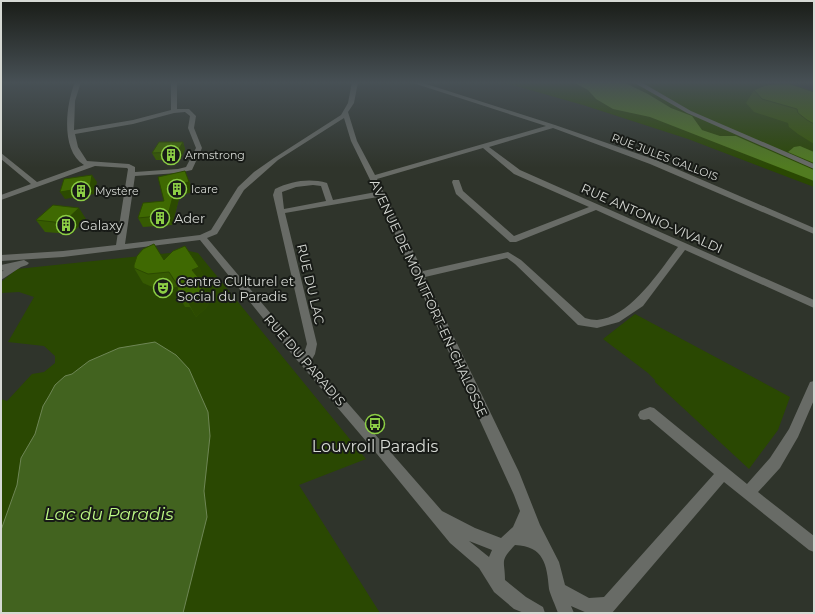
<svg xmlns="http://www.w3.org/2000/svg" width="815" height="614" font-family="Montserrat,sans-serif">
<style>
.green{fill:#2a4802}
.forest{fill:#517b20}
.water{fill:#42631f;stroke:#6e8655}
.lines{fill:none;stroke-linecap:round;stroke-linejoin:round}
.minor{fill:#686b66;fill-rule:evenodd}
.wall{fill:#365a02}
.shaded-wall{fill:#2c4a01}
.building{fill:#3f6902;stroke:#2c4a01}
.labels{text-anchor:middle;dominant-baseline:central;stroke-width:4;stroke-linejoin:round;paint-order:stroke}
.far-poi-label{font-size:11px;fill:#d6d9d4;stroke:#181b17;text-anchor:start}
.far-street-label{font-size:11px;fill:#d6d9d4;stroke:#181b17}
.poi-label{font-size:13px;fill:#d6d9d4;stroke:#181b17;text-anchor:start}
.street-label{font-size:13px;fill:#d6d9d4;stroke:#181b17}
.near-poi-label{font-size:16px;fill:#d6d9d4;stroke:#181b17}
.near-water-label{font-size:17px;font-style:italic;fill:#befa86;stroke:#181b17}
</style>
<rect width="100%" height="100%" fill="#2f342b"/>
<g class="green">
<polygon points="502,82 763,82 814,100 814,187 688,139 583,105"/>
<polygon points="189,251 198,253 366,459 299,485 380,613 1,613 1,399 7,401 32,374 44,372 55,363 55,356 44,346 8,342 34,297 19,292 1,293 1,282 17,269"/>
<polygon points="635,314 790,397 778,430 749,469 655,382 655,380 648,373 603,339"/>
</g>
<g class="forest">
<polygon points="573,82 623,82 648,94 671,108 692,116 702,130 720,136 736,136 814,170 814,181 650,117 613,109 596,99 588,90"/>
<polygon points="800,146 814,152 814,163 788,152 794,147"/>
</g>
<polygon class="water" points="155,342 176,355 189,369 208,412 210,436 204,491 207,517 183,613 1,613 1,530 17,485 21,458 35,434 43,406 49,396 55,385 65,376 72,374 89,361 119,348"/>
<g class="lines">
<g class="minor">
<path d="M75 82H81L75 101 74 130 133 120 171 110V82H177V109H189L196 116 194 128 202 148 192 170 178 173 135 176 125 244 200 235 211 230 238 187 254 172 274 158 341 115 348 103 352 82H358L354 103 348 112 357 141 375 175 546 126 410 82H420L555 125 656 160 814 228V234L650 164 553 128 489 147 520 170 814 300V308L685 250 643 306 619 322 597 328 578 325 515 264 507 258 425 277 519 472 540 525 559 562 565 585 589 598 604 597 714 474 649 419 644 420 640 419 638 415 640 411 650 407 654 408 747 484 770 458 789 429 810 382 814 381V400L798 437 780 468 758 492 814 536V552L809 550 724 482 612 613H587L571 606 574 613H558C556 607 550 594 549 589 547 565 544 546 515 545 499 562 505 560 505 580L526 597 543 607 545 613H524L514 609 494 592 479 568 450 543 377 454 291 353 200 240 63 257 1 261V255L63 251 116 245 128 169 127 168 95 166 1 200V195L31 184 1 159V153L37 182 84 165C60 150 66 104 75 82ZM185 112 190 116 188 128 196 148 186 167 178 169 135 172V167L129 164 87 161 78 147 75 134 133 124 174 113ZM344 118 351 141 376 192 333 200 327 183C309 178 292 181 275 189L273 195 307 344 304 353 207 238 217 234 244 190 260 176 278 160ZM483 148 514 174 589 207 514 236 463 191 459 180H453L452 182 456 194 510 242H516L596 210 678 247C659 271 631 317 597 320 593 320 589 319 585 318L521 260 508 252 423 271 377 179ZM313 185 321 186 326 201 284 209 282 192 296 187ZM378 197 514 495 520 511 513 527 501 538 475 528 442 511 311 361 315 354 317 344 285 213ZM469 541 492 550 489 557Z"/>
<polygon points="633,82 641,82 691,111 814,164 814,169 687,113"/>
<polygon points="24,260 29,263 27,265 21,267 1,280 1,272 4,270 1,271 1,265"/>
</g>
</g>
<g class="wall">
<polygon points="754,90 814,92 814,144 798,134 789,127 788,123 754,112 746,103"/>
<polygon points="183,142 185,149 180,160 156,160 152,153"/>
<polygon points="189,180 193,192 180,195 172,225 143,227 138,218 164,201"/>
<polygon points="86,219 71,234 45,232 36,220"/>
<polygon points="164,260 199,267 206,282 202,283 208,296 209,302 206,308 196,317 190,307 185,307 177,292 177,287 157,289 143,283 134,268"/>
</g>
<g class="shaded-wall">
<polygon points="183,142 185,149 180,160 177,152"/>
<polygon points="185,171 193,192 180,195 172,225 168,215 176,185"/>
<polygon points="92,175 97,182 94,194 65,199 60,192"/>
<polygon points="79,208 86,219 71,234 63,223"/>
<polygon points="199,267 206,282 202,283 208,296 209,302 206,308 196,317 188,302 192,270"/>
</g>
<g class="building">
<polygon points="787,83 814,92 814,124 807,120 798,113 797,109 762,99 754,90 766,85"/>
<polygon points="159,142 183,142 177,152 152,153"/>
<polygon points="185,171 189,182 176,185 168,215 138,218 143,203 164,201 158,177"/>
<polygon points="92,175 90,187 60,192 64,179"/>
<polygon points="53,205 79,208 63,223 36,220"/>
<polygon points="154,244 164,260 173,251 185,246 199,267 192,270 201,281 202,287 199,294 188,302 182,293 177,292 178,286 169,272 148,274 134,268 134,265 137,256 143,249"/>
</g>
<linearGradient id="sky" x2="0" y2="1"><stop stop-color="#1a1d18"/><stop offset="0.49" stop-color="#475055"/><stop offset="1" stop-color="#475055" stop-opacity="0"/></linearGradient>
<rect width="815" height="168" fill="url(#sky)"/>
<defs>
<symbol id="building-ring" viewBox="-11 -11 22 22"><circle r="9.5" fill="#181b17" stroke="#8cce45" stroke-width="1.5"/><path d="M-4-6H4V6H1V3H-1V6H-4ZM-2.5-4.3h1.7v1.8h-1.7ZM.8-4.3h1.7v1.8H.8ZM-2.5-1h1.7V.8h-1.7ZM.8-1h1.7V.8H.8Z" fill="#8cce45"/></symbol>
<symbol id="theatre-ring" viewBox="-11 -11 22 22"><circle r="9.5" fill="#181b17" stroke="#8cce45" stroke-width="1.5"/><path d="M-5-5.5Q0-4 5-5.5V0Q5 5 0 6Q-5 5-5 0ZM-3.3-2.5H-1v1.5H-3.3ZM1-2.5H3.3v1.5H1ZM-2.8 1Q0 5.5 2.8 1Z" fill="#8cce45"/></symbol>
<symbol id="bus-ring" viewBox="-11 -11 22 22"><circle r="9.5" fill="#181b17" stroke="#8cce45" stroke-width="1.5"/><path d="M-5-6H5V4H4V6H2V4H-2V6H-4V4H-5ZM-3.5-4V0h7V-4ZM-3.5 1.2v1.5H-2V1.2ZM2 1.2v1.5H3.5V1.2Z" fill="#8cce45"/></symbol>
</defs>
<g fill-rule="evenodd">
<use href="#building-ring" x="160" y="144" width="22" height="22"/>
<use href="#building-ring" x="166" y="178" width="22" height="22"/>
<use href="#building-ring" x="70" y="180" width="22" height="22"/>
<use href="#building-ring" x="149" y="207" width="22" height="22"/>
<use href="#building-ring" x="55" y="214" width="22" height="22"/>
<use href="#theatre-ring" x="152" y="277" width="22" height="22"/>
<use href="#bus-ring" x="364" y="413" width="22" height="22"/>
</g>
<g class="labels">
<g class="far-poi-label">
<text x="185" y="155">Armstrong</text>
<text x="191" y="189">Icare</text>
<text x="95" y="191">Mystère</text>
</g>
<g class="far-street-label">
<text transform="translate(665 157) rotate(21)">RUE JULES GALLOIS</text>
</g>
<g class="poi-label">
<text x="174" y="218">Ader</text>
<text x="80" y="225">Galaxy</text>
<text x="177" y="281">Centre CUlturel et<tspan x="177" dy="15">Social du Paradis</tspan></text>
</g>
<g class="street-label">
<text transform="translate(652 218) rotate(24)">RUE ANTONIO-VIVALDI</text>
<text transform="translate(311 284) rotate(77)">RUE DU LAC</text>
<text transform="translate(429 298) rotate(65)">AVENUE DE MONTFORT-EN-CHALOSSE</text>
<text transform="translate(305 360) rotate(49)">RUE DU PARADIS</text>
</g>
<g class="near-poi-label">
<text x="375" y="446">Louvroil Paradis</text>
</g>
<g class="near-water-label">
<text x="109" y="514">Lac du Paradis</text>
</g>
</g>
<rect width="815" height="614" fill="none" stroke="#d6d9d4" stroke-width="4"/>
</svg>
